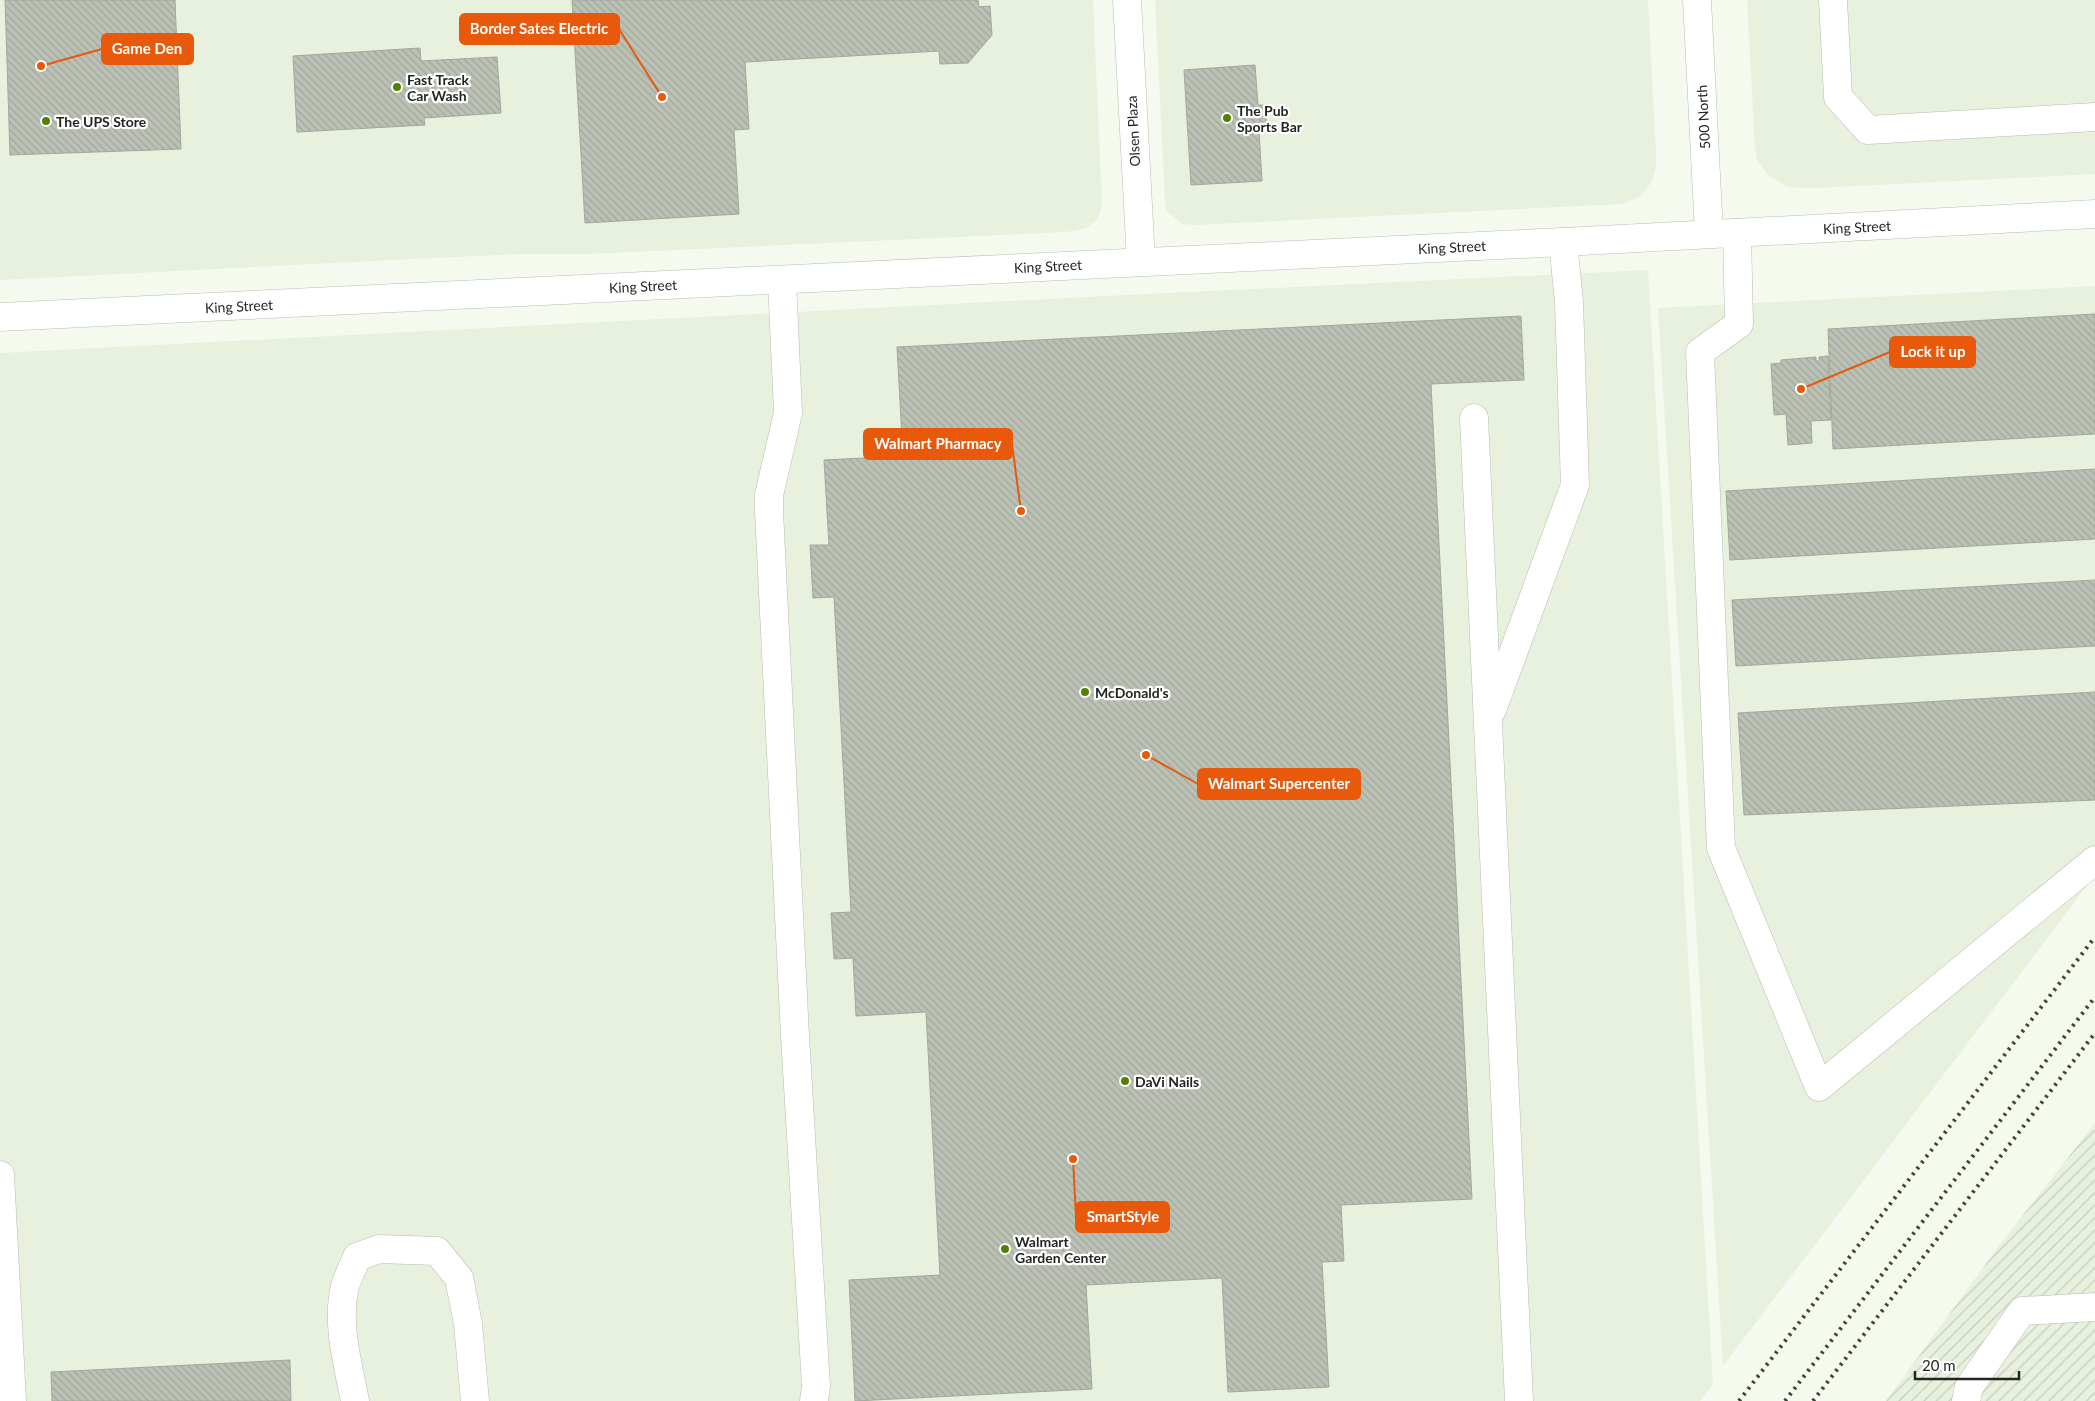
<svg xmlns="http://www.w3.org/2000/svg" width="2095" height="1401" font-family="Lato,sans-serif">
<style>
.built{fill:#e7f1de}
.industrial{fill:url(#industrial-furrows)}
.building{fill:url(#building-back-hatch);stroke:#a2a89c}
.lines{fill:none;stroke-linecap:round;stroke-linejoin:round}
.minor-casing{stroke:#b7bdb1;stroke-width:29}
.minor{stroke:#fff;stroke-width:28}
.rail{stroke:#41443e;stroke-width:4;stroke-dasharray:2.5 5;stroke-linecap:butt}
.poi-dot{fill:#557f02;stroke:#fff;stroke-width:2}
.labels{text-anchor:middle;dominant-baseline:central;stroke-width:4.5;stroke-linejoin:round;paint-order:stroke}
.poi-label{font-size:14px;font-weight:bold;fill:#232520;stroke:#fff;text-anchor:start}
.street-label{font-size:14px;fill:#232520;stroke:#fff}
.leader{fill:none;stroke:#e8590c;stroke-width:2}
.callout-dot{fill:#e8590c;stroke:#fff;stroke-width:2}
.callout{fill:#e8590c;stroke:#e8590c;stroke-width:2}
.callout-label{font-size:15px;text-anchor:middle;font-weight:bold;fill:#fff}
</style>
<defs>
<pattern id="industrial-furrows" width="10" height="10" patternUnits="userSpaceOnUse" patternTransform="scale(1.25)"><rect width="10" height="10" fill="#e7f1de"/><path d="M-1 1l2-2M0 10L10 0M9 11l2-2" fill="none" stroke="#c6cebe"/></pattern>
<pattern id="building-back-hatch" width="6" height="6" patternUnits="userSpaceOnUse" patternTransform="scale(1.25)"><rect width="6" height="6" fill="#bbc1b5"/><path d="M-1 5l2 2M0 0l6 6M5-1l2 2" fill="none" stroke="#a0a69b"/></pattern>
</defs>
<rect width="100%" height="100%" fill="#f4fbee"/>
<g class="built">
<polygon points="0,0 1093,0 1102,204 1098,218 1087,228 1066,232 588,254 519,254 413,259 0,280"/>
<polygon points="1155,0 1648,0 1656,153 1656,165 1653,178 1647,189 1638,198 1622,204 1195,225 1182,224 1167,211 1165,201"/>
<polygon points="1747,0 2095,0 2095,174 1815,188 1787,187 1767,174 1757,159 1755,148"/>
<polygon points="1648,270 1713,1384 1700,1401 0,1401 0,353 1106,296"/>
<polygon points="2095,286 2095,875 1723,1366 1658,308"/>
</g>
<polygon class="industrial" points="2095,1123 2095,1401 1886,1401 1998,1247"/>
<g class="building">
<polygon points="5,0 175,0 181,149 10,155"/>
<polygon points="572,0 978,0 979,7 990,6 992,35 968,63 940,64 939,51 745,62 749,129 734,130 739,214 585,223"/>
<polygon points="420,48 421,61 497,57 501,113 424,118 425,125 297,132 293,56"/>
<polygon points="1255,65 1258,105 1265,105 1267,131 1259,132 1262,181 1191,185 1184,70"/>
<polygon points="2095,314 2095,434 1833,449 1828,329"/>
<polygon points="1521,316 1524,380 1431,384 1472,1199 1341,1205 1344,1261 1322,1262 1329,1387 1228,1392 1222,1278 1086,1285 1092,1389 855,1401 849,1280 940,1275 926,1012 856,1016 853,958 834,959 831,913 851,912 834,597 813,598 810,545 829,545 824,460 903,456 897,347"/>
<polygon points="1828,356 1831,420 1811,421 1812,443 1788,445 1786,414 1774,415 1771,364 1781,363 1781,360 1816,357 1816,361 1819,361 1819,357"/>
<polygon points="2095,469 2095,539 1730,560 1726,491"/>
<polygon points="2095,580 2095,646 1736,666 1732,600"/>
<polygon points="2095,692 2095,800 1744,815 1738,713"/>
<polygon points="290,1360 291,1401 52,1401 51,1372"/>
</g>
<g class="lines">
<defs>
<g id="minor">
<polyline points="1127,0 1141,261"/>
<polyline points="1697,0 1709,233"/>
<polyline points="1833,0 1838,97 1868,130 2095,117"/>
<polyline points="1737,233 1739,324 1700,352 1721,848 1819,1087 2095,860"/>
<polyline points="782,280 788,413 769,495 769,511 795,1036 816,1386 814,1401"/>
<polyline points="0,317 1563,242 2095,214"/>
<polyline points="1474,418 1519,1401"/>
<polyline points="1492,710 1575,485 1569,302 1563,242"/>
<polyline points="0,1175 12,1401"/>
<path d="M355 1401C348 1364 336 1324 345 1286 348 1276 353 1267 357 1257L379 1249 437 1251 459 1278 468 1324 475 1401"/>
<polyline points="1966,1401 1969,1387 2022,1311 2095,1307"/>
</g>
</defs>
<use href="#minor" class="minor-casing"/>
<use href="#minor" class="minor"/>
<g class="rail">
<polyline points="1739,1401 2095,937"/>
<polyline points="1785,1401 2095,997"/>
<polyline points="1813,1401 2095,1033"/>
</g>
</g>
<g class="poi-dot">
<circle cx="397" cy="87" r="5"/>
<circle cx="1227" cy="118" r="5"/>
<circle cx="46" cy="121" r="5"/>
<circle cx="1085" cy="692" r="5"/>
<circle cx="1125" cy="1081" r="5"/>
<circle cx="1005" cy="1249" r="5"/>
</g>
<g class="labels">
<g class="poi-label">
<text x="407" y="79">Fast Track<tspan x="407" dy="16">Car Wash</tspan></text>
<text x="1237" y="110">The Pub<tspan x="1237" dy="16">Sports Bar</tspan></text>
<text x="56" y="121">The UPS Store</text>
<text x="1095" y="692">McDonald's</text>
<text x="1135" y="1081">DaVi Nails</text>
<text x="1015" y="1241">Walmart<tspan x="1015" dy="16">Garden Center</tspan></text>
</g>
<g class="street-label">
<text transform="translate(1703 117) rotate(-93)">500 North</text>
<text transform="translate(1133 131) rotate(-93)">Olsen Plaza</text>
<text transform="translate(1857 227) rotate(-3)">King Street</text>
<text transform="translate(1452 247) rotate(-3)">King Street</text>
<text transform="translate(1048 266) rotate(-3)">King Street</text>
<text transform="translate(643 286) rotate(-3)">King Street</text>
<text transform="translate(239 306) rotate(-3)">King Street</text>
</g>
</g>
<path class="leader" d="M662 97L619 29M41 66L102 49M1801 389L1890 352M1021 511L1012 444M1146 755L1198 784M1073 1159L1076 1217"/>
<g class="callout-dot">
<circle cx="662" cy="97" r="5"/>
<circle cx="41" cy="66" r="5"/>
<circle cx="1801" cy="389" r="5"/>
<circle cx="1021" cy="511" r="5"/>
<circle cx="1146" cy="755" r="5"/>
<circle cx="1073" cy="1159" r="5"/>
</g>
<g class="callout">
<rect x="460" y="14" width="159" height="30" rx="5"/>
<rect x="102" y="34" width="91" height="30" rx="5"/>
<rect x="1890" y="337" width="85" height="30" rx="5"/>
<rect x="864" y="429" width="148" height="30" rx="5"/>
<rect x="1198" y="769" width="162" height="30" rx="5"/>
<rect x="1076" y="1202" width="93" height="30" rx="5"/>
</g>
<g class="callout-label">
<text x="539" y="34">Border Sates Electric</text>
<text x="147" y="54">Game Den</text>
<text x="1933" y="357">Lock it up</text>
<text x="938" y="449">Walmart Pharmacy</text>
<text x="1279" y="789">Walmart Supercenter</text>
<text x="1123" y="1222">SmartStyle</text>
</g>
<path d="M1915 1371v8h104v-8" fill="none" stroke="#232520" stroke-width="2.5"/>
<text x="1922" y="1371" font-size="15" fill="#232520" stroke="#ffffff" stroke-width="4" paint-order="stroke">20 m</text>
</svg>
